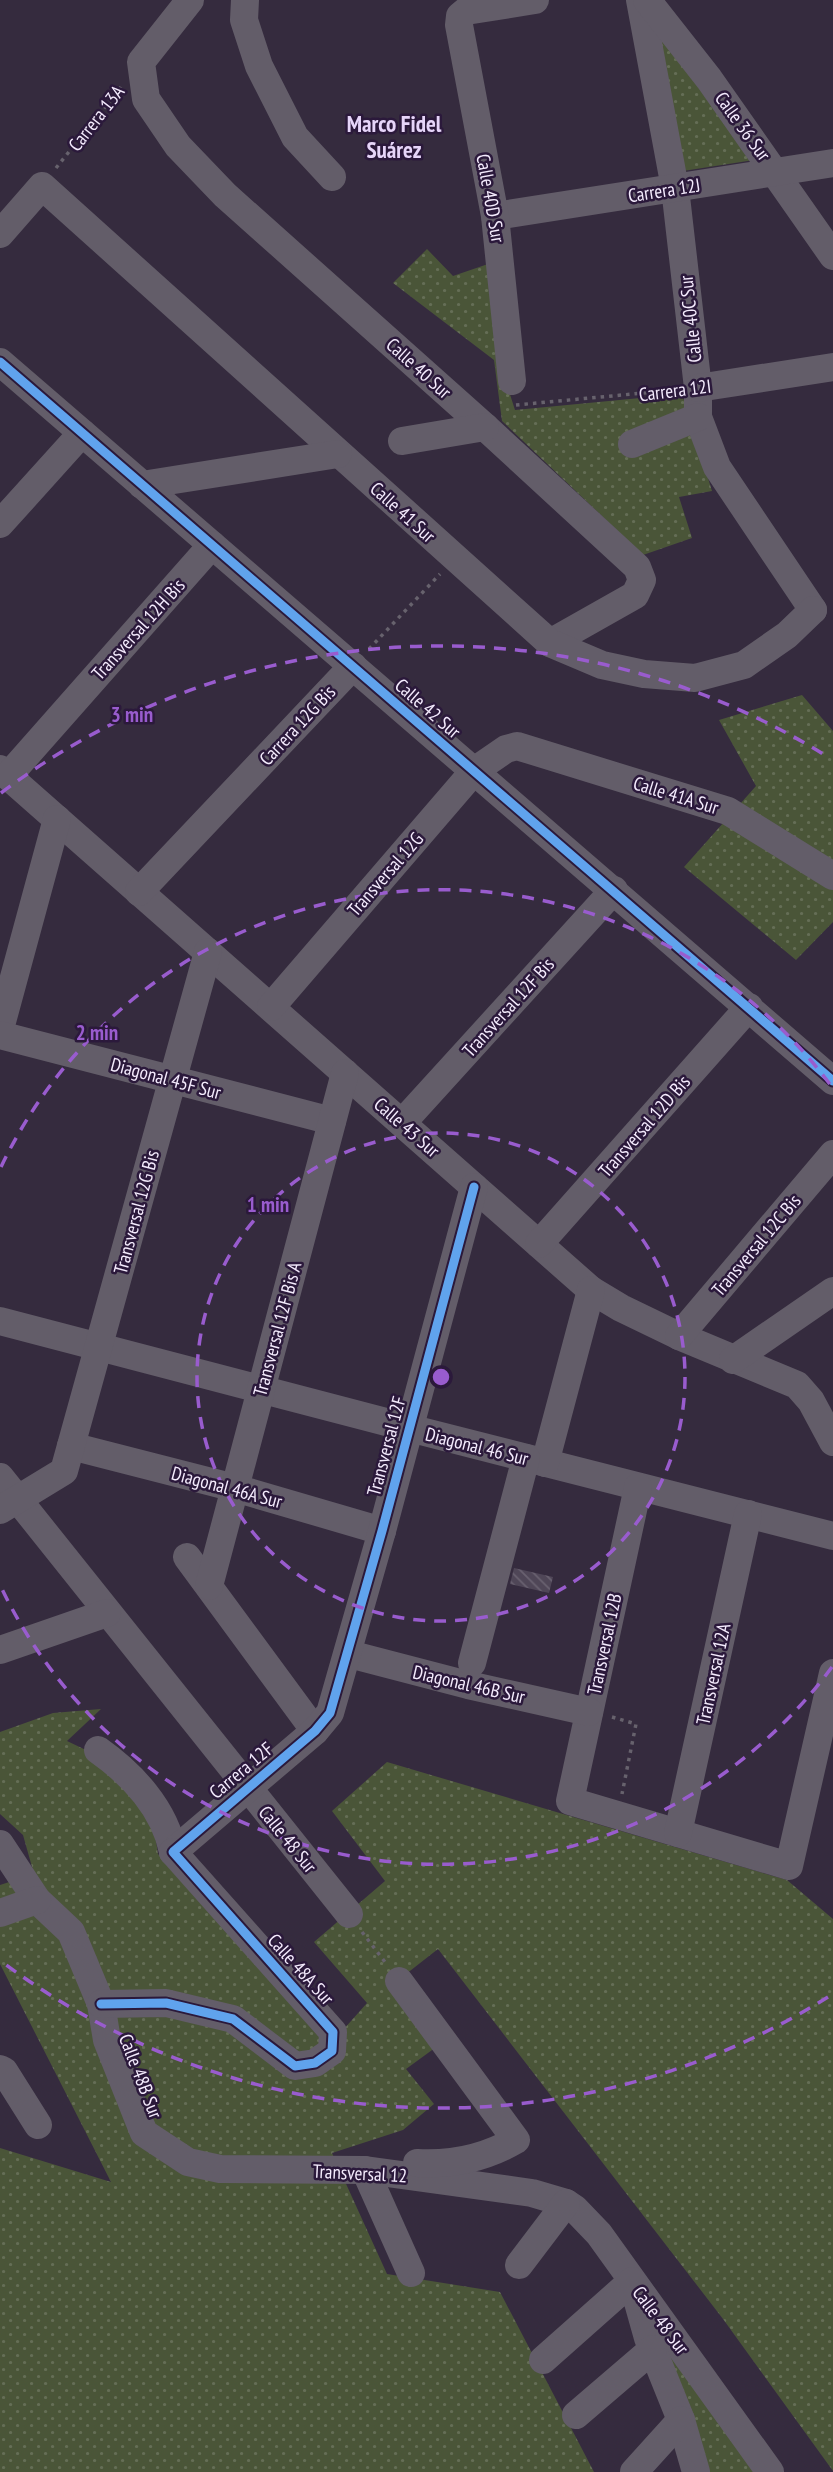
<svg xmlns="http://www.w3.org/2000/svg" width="833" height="2472" font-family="'PT Sans Narrow',sans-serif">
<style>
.grass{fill:url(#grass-dots)}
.building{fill:url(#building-back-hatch)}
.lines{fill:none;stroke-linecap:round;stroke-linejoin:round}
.path{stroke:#67626d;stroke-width:3.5;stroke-dasharray:3.5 5;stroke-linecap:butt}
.minor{stroke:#635d69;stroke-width:28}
.cycleway-casing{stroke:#2b193b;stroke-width:13}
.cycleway{stroke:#60a3ed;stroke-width:9}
.ring{fill:none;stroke:#995cce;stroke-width:3.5;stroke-dasharray:12 9}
.labels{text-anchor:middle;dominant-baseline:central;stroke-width:5;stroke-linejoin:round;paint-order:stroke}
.street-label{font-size:19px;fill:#f4ebfd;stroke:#2b193b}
.quarter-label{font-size:23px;font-weight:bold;fill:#e6d5f9;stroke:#2b193b}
.centre{fill:#995cce;stroke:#2b193b;stroke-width:3.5}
.ring-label{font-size:21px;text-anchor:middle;font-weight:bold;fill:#995cce;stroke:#2b193b;stroke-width:5;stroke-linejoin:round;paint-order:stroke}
</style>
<defs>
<pattern id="grass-dots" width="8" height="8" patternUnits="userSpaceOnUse" patternTransform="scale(1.75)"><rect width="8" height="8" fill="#4a5538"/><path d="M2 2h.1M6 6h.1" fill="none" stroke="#656e56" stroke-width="1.8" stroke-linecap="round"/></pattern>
<pattern id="building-back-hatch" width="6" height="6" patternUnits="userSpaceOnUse" patternTransform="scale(1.75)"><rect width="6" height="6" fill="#4f4657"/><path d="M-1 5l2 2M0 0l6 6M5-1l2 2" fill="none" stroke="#696170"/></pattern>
</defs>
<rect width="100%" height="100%" fill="#352b3e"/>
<g class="grass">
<polygon points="656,27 754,160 683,171"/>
<polygon points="427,249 453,276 488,264 504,376 515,410 682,394 712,491 679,497 692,538 643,555 502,421 494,360 393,283"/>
<polygon points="802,695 833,731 833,922 796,960 684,867 756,786 719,720"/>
<polygon points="101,1709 67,1741 111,1762 152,1815 158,1854 344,2048 343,2030 367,2003 314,1942 385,1881 332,1811 387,1762 787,1880 833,1919 833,2471 723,2319 438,1949 392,1985 439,2045 406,2069 434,2104 403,2130 332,2153 387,2274 500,2292 594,2472 0,2472 0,2148 111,2182 0,1964 0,1885 34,1874 23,1835 0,1814 0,1732 53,1713"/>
<polygon points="646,2308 761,2472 703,2472"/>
</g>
<polygon class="building" points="514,1568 553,1577 549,1593 510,1584"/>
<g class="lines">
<g class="path">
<polyline points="56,168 121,87"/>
<polyline points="516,405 675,390"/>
<polyline points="369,649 440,574"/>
<polyline points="612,1717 636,1724 622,1794"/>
<polyline points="362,1932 385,1962"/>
</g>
<g class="minor">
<polyline points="190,0 141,62 146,99 178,146 225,195 485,427 637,567 642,580 635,595 550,643"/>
<polyline points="245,0 244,20 259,66 295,137 332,177"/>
<polyline points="640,0 675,188 698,388 698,417 717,467 813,610"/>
<polyline points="647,0 709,79 833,256"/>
<polyline points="495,216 833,163"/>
<polyline points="0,234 42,186 550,643 602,665 644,674 695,678 744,665 787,635 813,610"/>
<polyline points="0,362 833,1081"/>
<polyline points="512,381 495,216 459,25 460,16 466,11 535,0"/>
<polyline points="698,388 833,367"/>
<polyline points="402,441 485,427"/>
<polyline points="632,444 698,417"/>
<polyline points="142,485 338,454"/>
<polyline points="0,524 82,433"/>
<polyline points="0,769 591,1290 621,1308 679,1336 797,1385 811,1401 833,1442"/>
<polyline points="8,776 212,545"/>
<polyline points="139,892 353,666"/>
<polyline points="271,1007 474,771 506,749 517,746 728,811 833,876"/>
<polyline points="0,1029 57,819"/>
<polyline points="0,1035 332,1121"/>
<polyline points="402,1123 614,890"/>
<polyline points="539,1244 749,1007"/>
<polyline points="0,1321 409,1428 833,1536"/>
<polyline points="679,1336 833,1154"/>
<polyline points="733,1360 833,1291"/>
<polyline points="71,1446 235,1488 382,1531"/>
<polyline points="545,1463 591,1290"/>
<polyline points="0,1477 349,1914"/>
<polyline points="638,1487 570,1801 789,1866 833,1673"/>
<polyline points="0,1510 64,1471 208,952"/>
<polyline points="187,1557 315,1731"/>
<polyline points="209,1586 345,1073"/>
<polyline points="0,1650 107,1613"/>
<polyline points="349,1654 468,1685 589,1712"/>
<polyline points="472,1663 526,1458"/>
<path d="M98 1750C132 1774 165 1809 173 1852"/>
<polyline points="678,1833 748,1514"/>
<polyline points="0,1844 37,1900 71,1932 101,2004 107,2040 144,2133 188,2162 220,2169 365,2170 532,2193 566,2203 575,2209 599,2234 770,2472"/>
<polyline points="173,1852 315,1731 330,1713 382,1531 474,1187"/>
<polyline points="0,1913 37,1900"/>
<path d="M399 1981 516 2140C485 2158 453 2165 417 2163"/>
<polyline points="101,2004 166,2003 233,2019 295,2066 315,2063 332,2051 333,2032 173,1852"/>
<polyline points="0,2069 4,2071 38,2125"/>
<polyline points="365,2170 411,2273"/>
<polyline points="519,2265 566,2203"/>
<polyline points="543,2360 632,2281 648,2338 681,2420 696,2472"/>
<polyline points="576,2415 653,2349"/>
<polyline points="634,2472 681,2420"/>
</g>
<defs>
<g id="cycleway">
<polyline points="0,362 833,1081"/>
<polyline points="101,2004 166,2003 233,2019 295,2066 315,2063 332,2051 333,2032 173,1852 315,1731 330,1713 382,1531 474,1187"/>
</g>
</defs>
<use href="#cycleway" class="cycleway-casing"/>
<use href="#cycleway" class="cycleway"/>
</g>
<g class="ring">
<circle cx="441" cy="1377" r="244"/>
<path d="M832 1667A487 487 0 0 1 1 1587M1 1167A487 487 0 0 1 832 1087"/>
<path d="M828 1997A731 731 0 0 1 1 1961M1 793A731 731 0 0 1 828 757"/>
</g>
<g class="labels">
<g class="street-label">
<text transform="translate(96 118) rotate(-52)">Carrera 13A</text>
<text transform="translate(743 126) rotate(54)">Calle 36 Sur</text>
<text transform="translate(664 190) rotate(-9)">Carrera 12J</text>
<text transform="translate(491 198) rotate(80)">Calle 40D Sur</text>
<text transform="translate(690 319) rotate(-96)">Calle 40C Sur</text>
<text transform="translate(419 368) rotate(42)">Calle 40 Sur</text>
<text transform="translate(675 390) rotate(-7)">Carrera 12I</text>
<text transform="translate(403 512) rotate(42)">Calle 41 Sur</text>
<text transform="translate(138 629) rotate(-48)">Transversal 12H Bis</text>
<text transform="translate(428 708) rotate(41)">Calle 42 Sur</text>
<text transform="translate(297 725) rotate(-47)">Carrera 12G Bis</text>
<text transform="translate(676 795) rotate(17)">Calle 41A Sur</text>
<text transform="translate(385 874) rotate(-49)">Transversal 12G</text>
<text transform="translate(508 1007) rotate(-48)">Transversal 12F Bis</text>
<text transform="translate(166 1078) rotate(15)">Diagonal 45F Sur</text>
<text transform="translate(644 1126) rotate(-49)">Transversal 12D Bis</text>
<text transform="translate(407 1127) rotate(41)">Calle 43 Sur</text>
<text transform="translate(136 1212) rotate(-75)">Transversal 12G Bis</text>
<text transform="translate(756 1245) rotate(-50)">Transversal 12C Bis</text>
<text transform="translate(277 1329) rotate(-75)">Transversal 12F Bis A</text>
<text transform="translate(386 1446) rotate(-75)">Transversal 12F</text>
<text transform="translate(477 1446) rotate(14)">Diagonal 46 Sur</text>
<text transform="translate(227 1487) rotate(15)">Diagonal 46A Sur</text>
<text transform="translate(604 1644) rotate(-78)">Transversal 12B</text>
<text transform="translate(713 1674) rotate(-78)">Transversal 12A</text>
<text transform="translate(469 1684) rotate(13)">Diagonal 46B Sur</text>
<text transform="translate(241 1770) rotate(-40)">Carrera 12F</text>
<text transform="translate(288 1839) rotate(51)">Calle 48 Sur</text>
<text transform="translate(301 1969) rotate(48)">Calle 48A Sur</text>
<text transform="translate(141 2076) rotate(69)">Calle 48B Sur</text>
<text transform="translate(360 2173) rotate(3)">Transversal 12</text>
<text transform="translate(661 2320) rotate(53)">Calle 48 Sur</text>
</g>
<g class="quarter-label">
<text x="394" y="123">Marco Fidel<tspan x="394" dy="26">Suárez</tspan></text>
</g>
</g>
<circle cx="441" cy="1377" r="10" class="centre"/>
<g class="ring-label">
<text x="132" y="722">3 min</text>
<text x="97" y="1040">2 min</text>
<text x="268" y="1212">1 min</text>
</g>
</svg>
